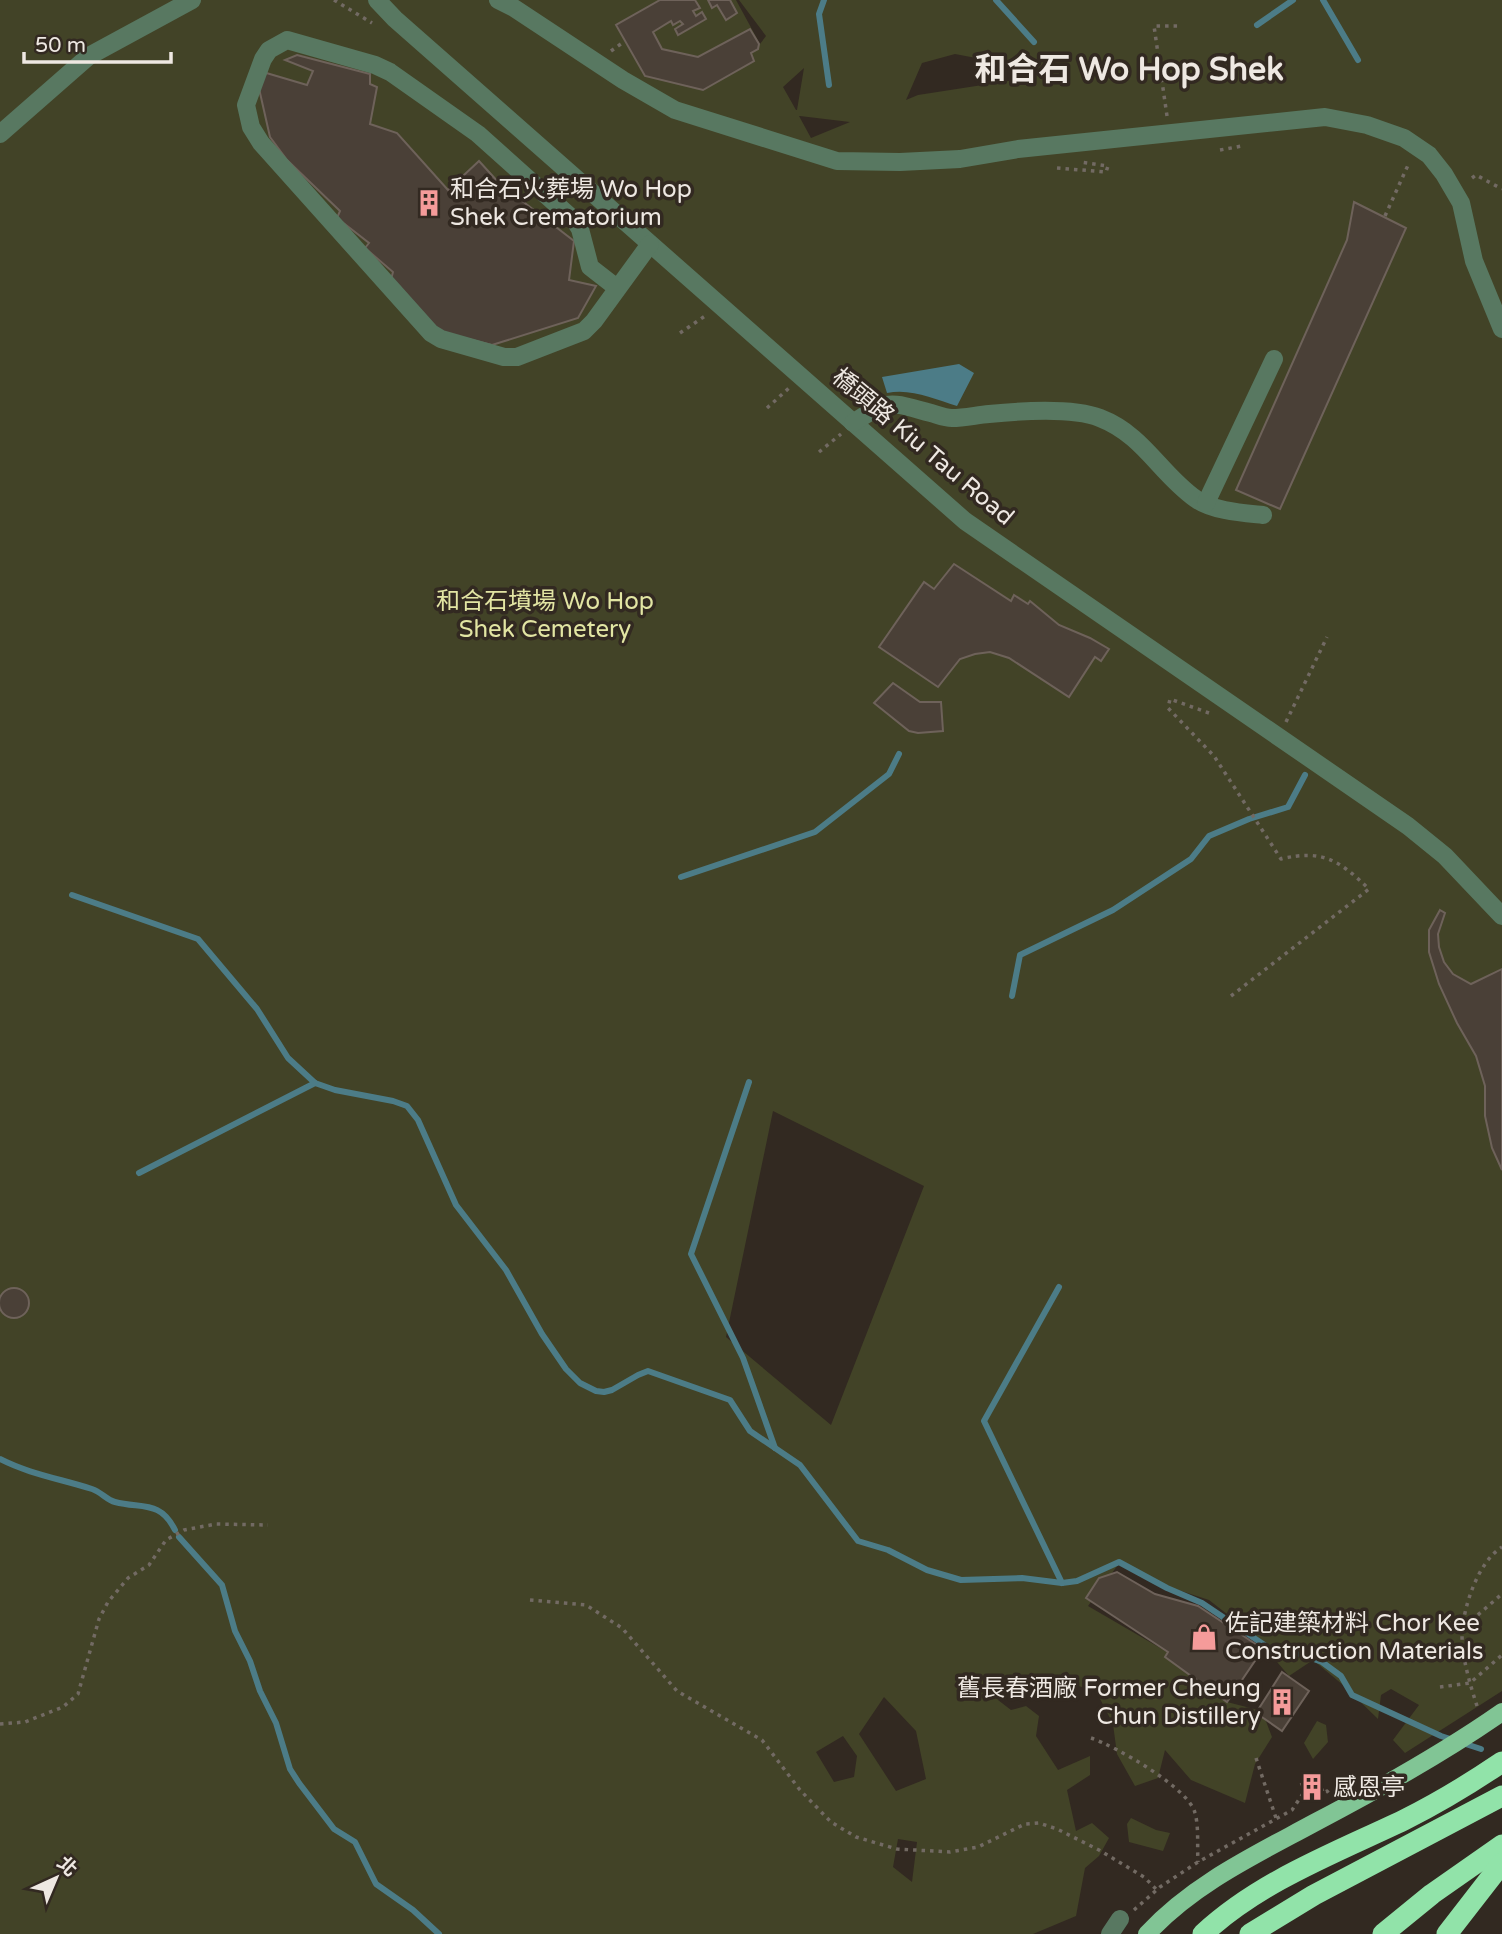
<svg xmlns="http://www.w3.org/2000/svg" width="1502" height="1934" font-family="'Varela Round','Noto Sans TC',sans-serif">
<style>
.green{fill:#424327;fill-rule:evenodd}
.water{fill:#4c7c87}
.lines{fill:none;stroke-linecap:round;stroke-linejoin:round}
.stream{stroke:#4c7c87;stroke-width:6}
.building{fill:#4a4037;stroke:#6e625a;stroke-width:2}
.path{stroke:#726a63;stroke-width:3.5;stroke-dasharray:3.5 5;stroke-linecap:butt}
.minor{stroke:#587861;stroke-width:18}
.major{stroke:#81c595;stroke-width:18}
.highway{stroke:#91e3a9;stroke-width:21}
.labels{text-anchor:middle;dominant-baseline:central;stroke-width:7;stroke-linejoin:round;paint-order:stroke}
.poi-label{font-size:24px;fill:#eee8e2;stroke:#322921;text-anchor:start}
.street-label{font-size:24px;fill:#eee8e2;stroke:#322921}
.park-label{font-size:24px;fill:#e2e5a3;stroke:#322921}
.district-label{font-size:32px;font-weight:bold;fill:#eee8e2;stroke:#322921}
</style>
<rect width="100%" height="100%" fill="#322921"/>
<g class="green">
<path d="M0 0H736L760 44 766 36 739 0H1502V1691L1405 1753 1393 1740 1419 1705 1391 1689 1381 1695 1378 1719 1343 1685 1313 1660 1289 1676 1254 1635 1209 1600 1169 1587 1120 1562 1088 1606 1186 1663 1227 1702 1262 1711 1272 1737 1255 1764 1245 1803 1191 1780 1165 1750 1158 1778 1135 1786 1117 1754 1113 1724 1096 1691 1036 1674 998 1700 1011 1710 1026 1706 1039 1716 1036 1736 1058 1770 1090 1756V1775L1067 1790 1076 1831 1092 1823 1109 1838 1099 1856 1085 1868 1076 1916 1033 1934H0ZM955 54 1013 65 1021 79 918 95 906 100 922 63ZM804 68 797 110H796L783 87ZM799 116H800L850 122 811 138ZM773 1111 924 1186 831 1425 726 1337ZM884 1697 916 1731 926 1779 896 1791 859 1734ZM843 1736 857 1756 854 1777 834 1782 816 1752ZM898 1839 917 1842 912 1882 893 1867Z"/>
<polygon points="1317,1721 1326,1725 1328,1742 1313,1759 1304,1743"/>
<polygon points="1131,1818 1156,1830 1170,1833 1163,1851 1129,1842 1127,1824"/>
</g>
<path class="water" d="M959 364 974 373 957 406C934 399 911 388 887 393L882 377Z"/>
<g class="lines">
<g class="stream">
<polyline points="824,0 819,14 829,85"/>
<polyline points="996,0 1034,42"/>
<polyline points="1323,0 1358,60"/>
<polyline points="1257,25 1293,0"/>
<polyline points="681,877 815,832 889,774 899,754"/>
<polyline points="72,895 198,939 257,1009 288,1058 315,1083 335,1090 393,1101 407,1106 418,1120 456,1205 506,1270 542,1334 566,1369 580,1383 596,1391 604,1392 612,1390 638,1375 648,1371 730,1400 750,1431 800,1465 858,1541 888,1550 927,1570 961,1580 1022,1578 1062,1583 1077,1581 1119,1562 1167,1588 1202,1603 1272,1650 1292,1651 1322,1662 1341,1676 1352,1695 1441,1736 1481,1749"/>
<polyline points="1012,996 1020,955 1113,910 1191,859 1209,836 1249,819 1288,807 1305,775"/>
<polyline points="749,1082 691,1254 743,1358 775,1448"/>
<polyline points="139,1173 315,1083"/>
<polyline points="1059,1287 984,1421 1062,1583"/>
<path d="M0 1459C29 1474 61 1479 92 1489 101 1492 107 1500 115 1502 142 1509 160 1500 175 1530"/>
<polyline points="179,1537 222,1585 235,1631 250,1661 260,1691 276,1723 290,1769 299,1783 334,1829 355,1842 376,1884 413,1910 439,1934"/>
</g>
</g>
<g class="building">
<polygon points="660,0 695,0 700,8 693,11 696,16 702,12 706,19 678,35 675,29 683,24 680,21 673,25 671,21 653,32 662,49 698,57 750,29 759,44 758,49 751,53 754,61 703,90 645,76 616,25"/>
<polygon points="708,0 730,0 737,13 726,20 717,5 712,8"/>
<polygon points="297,55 370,74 370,84 377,87 370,124 397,133 448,190 479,161 499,183 574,241 569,280 596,286 578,318 492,345 440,332 390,283 393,272 365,248 369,243 337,218 340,211 287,160 270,137 258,84 263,72 307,85 313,71 285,60"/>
<polygon points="1354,202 1406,228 1280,509 1236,490 1347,240"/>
<polygon points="954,564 1011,601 1014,595 1028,604 1030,601 1059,625 1090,638 1109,649 1101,661 1095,657 1069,697 1009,658 990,652 975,654 960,659 938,687 879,647 924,582 934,589"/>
<polygon points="893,683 920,702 941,702 943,731 918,733 909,731 874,703"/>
<polygon points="1440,910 1445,913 1438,934 1439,947 1444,962 1453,974 1471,984 1502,969 1502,1170 1492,1148 1485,1116 1485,1086 1476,1056 1457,1023 1439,984 1429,952 1429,930"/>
<circle cx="14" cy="1303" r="15"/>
<polygon points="1117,1572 1155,1594 1198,1606 1263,1649 1227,1702 1165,1657 1168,1652 1086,1598 1099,1578"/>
<polygon points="1282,1672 1309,1691 1282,1731 1256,1713"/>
<polygon points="1316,1776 1323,1790 1308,1798 1301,1784"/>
</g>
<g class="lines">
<g class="path">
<polyline points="334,0 372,23"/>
<polyline points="611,51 625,41"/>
<polyline points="1167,116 1154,26 1178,26"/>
<polyline points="1220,150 1242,146"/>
<polyline points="1057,168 1106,172 1108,166 1080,162"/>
<polyline points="1472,178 1476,175 1502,189"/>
<polyline points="1385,216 1409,163"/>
<polyline points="680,333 705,316"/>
<polyline points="767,408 789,388"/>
<polyline points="819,452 841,434"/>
<path d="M1209 713 1170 699 1168 708 1214 756 1281 859C1322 849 1339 860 1369 889L1231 996"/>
<polyline points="1286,722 1327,637"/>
<polyline points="530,1600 586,1605 622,1628 677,1691 762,1740 800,1790 831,1822 856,1837 897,1849 950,1852 978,1847 1025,1824 1039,1823 1057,1829 1099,1850 1144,1877 1157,1890"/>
<polyline points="1465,1626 1502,1594"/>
<polyline points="1440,1687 1470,1683 1502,1655"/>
<path d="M1477 1706C1470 1684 1462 1658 1462 1635 1463 1607 1478 1562 1502 1547"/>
<polyline points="0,1724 25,1722 63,1707 78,1694 99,1619 108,1602 128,1578 149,1565 166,1540 184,1530 216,1524 268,1525"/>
<path d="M1091 1738C1115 1746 1189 1788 1195 1813 1199 1827 1197 1846 1198 1862"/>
<polyline points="1256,1758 1276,1818"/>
<polyline points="1134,1910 1160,1887 1198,1862 1292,1810 1304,1792 1308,1800 1327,1791 1330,1795"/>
</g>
<g class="minor">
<polyline points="377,0 395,19 965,521 1408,826 1445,856 1502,916"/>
<polyline points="498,0 514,8 623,80 675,110 837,161 900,162 960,159 1018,149 1325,117 1367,125 1404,138 1429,155 1444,174 1461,203 1474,261 1502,329"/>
<polyline points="0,134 89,56 192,0"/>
<polyline points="617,288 590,267 580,229 575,221 478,134 390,72 375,65 287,40 269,50 263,59 246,105 251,127 261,143 431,333 441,339 504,357 517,357 584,331 594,321 650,244"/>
<path d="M853 423C890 398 889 402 931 413 938 415 945 418 952 418 964 418 977 415 989 414 1019 411 1072 407 1100 418 1144 435 1160 474 1196 499 1212 511 1244 513 1263 515"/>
<polyline points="1206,503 1274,359"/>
<polyline points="1110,1934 1120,1919"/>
</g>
<path class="major" d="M1147 1934C1193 1884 1255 1855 1314 1823 1379 1789 1442 1754 1502 1712"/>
<g class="highway">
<path d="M1203 1934C1260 1881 1335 1853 1404 1820 1438 1803 1471 1783 1502 1762"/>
<polyline points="1250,1934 1314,1895 1502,1796"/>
<polyline points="1383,1934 1432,1894 1502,1845"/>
<polyline points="1447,1934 1502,1863"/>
</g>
</g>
<defs>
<symbol id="building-bare" viewBox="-9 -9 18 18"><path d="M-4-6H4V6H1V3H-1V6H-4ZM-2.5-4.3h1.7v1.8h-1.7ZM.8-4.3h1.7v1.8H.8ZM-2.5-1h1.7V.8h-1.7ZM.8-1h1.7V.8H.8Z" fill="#f59b9a" stroke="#322921" stroke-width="2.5" paint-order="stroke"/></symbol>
<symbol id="shop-bare" viewBox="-9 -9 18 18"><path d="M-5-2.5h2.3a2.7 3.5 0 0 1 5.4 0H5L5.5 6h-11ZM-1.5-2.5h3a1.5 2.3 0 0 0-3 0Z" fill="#f59b9a" stroke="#322921" stroke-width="2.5" paint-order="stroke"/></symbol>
</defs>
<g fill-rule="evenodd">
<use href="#building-bare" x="410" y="184" width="38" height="38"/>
<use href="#shop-bare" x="1185" y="1618" width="38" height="38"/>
<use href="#building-bare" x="1263" y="1683" width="38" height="38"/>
<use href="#building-bare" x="1293" y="1768" width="38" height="38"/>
</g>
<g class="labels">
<g class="poi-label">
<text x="450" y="189">和合石火葬場 Wo Hop<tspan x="450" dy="28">Shek Crematorium</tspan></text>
<text x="1225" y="1623">佐記建築材料 Chor Kee<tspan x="1225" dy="28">Construction Materials</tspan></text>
<text x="1261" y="1688" text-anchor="end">舊長春酒廠 Former Cheung<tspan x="1261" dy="28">Chun Distillery</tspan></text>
<text x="1333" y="1787">感恩亭</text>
</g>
<g class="street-label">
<text transform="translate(923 447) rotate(40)">橋頭路 Kiu Tau Road</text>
</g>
<g class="park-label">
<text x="545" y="601">和合石墳場 Wo Hop<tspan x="545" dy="28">Shek Cemetery</tspan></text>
</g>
<g class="district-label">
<text x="1129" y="70">和合石 Wo Hop Shek</text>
</g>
</g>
<g transform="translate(56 1878) rotate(44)" stroke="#322921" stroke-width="5" paint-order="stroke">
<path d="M0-5L12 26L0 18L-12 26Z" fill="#eee8e2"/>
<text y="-10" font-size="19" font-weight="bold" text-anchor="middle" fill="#eee8e2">北</text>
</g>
<path d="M24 52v10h147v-10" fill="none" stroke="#eee8e2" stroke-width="3.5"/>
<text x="35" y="52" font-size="21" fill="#eee8e2" stroke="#322921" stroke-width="5" paint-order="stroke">50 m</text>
</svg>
